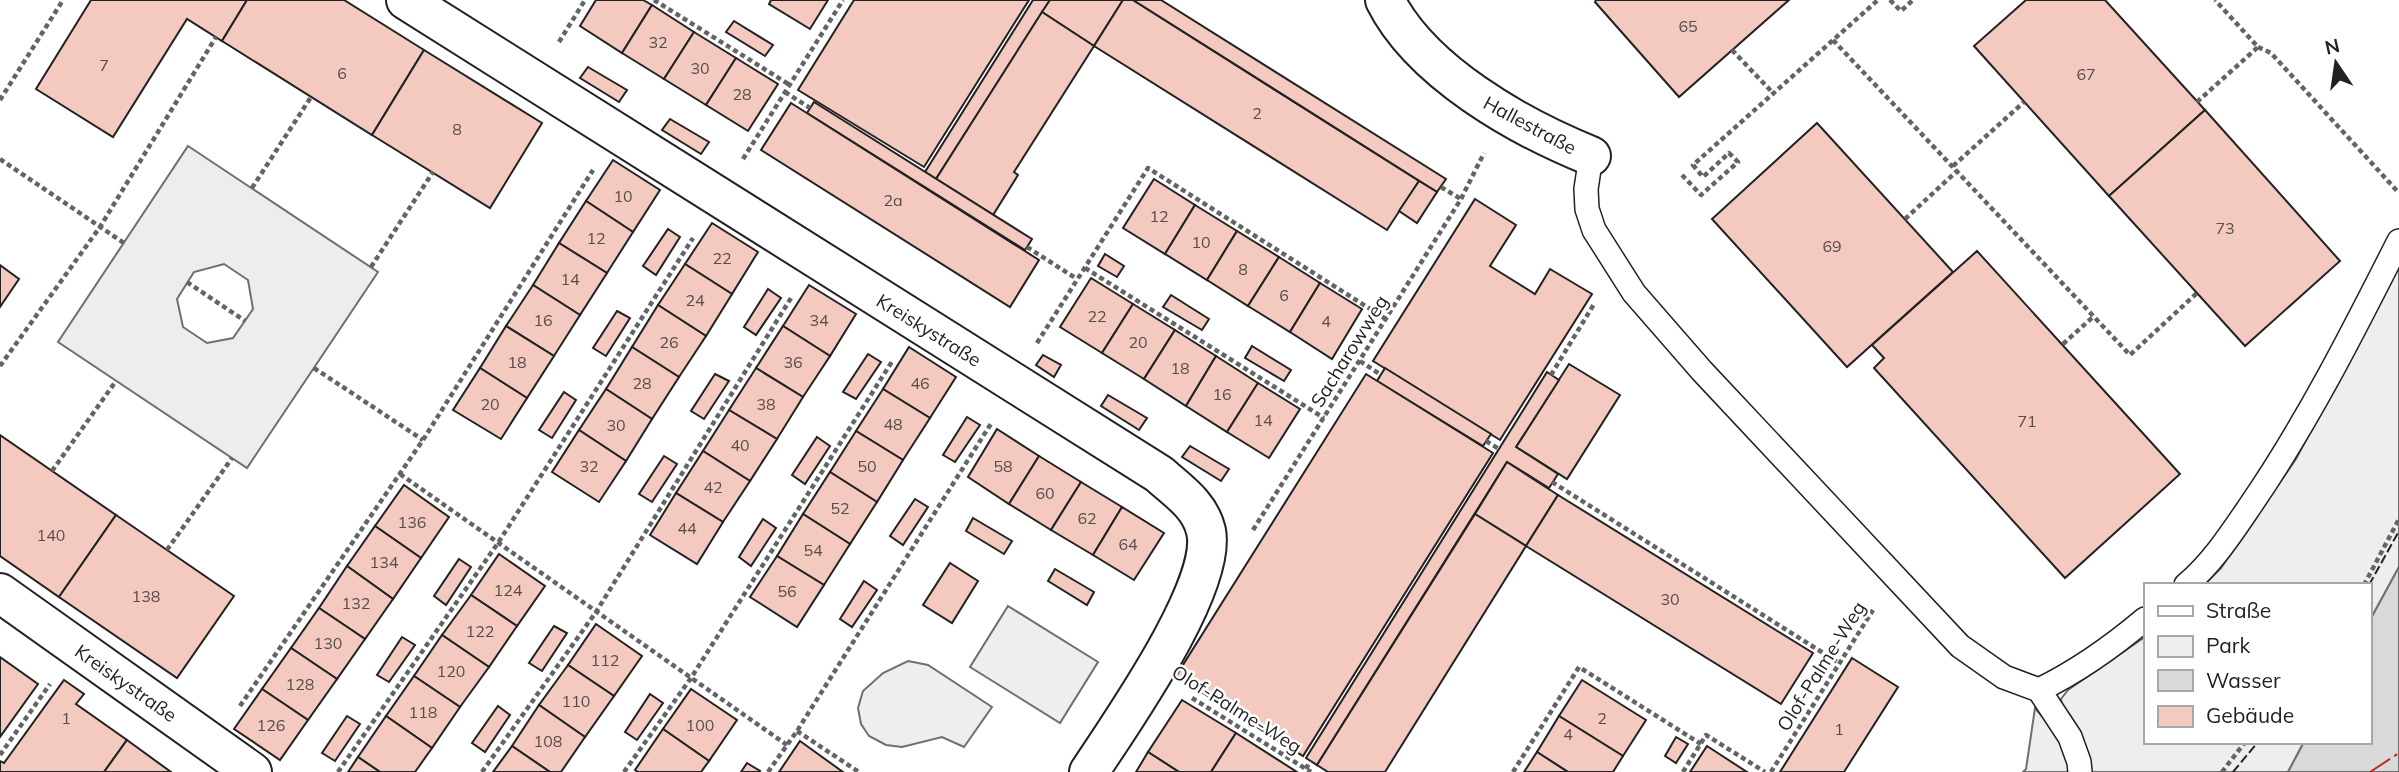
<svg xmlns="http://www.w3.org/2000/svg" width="2399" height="772" font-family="Mulish,sans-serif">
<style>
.green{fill:#eee;stroke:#6f6f6f;stroke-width:2}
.parking{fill:#ededed;stroke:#6f6f6f;stroke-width:2;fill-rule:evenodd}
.water{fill:#d9d9d9;stroke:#6f6f6f;stroke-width:2}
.building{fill:#f3c9c0;stroke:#222;stroke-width:2}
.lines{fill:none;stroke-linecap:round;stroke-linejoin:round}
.service-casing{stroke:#222;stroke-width:26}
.minor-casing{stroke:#222;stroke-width:42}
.path{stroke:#646464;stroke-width:4.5;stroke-dasharray:5 3.5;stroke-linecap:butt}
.service{stroke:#fff;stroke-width:23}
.minor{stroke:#fff;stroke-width:38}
.fence{stroke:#222;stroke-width:2;stroke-dasharray:9 3.5;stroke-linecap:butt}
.power{stroke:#c62828;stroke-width:2;stroke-dasharray:24 5 3.5 5;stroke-linecap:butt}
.labels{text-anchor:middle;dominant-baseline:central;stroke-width:5;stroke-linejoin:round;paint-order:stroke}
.number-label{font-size:16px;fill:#564c4a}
.street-label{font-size:19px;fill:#222;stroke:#fff}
</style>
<rect width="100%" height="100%" fill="#fff"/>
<g class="green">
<polygon points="2399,266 2399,567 2369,622 2369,585 2204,585 2221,568 2296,459"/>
<polygon points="1008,606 1098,662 1060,723 970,667"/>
<polygon points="2145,637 2145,742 2304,742 2288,772 2088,772 2063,711 2061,699 2068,690"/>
<polygon points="908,661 928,665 992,707 964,747 942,737 902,747 886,745 869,736 861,724 858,708 863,691 883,673"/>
<polygon points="2035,708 2058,735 2071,772 2023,772 2026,769"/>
</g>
<path class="parking" d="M188 146 378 272 247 468 58 342ZM224 264 248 280 253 309 233 338 207 343 183 327 177 299 194 272Z"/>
<polygon class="water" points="2399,567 2399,772 2288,772 2304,742 2369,742 2369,622"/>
<g class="building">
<polygon points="91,0 247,0 222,41 187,19 113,137 36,89"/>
<polygon points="247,0 344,0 424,50 372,135 222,41"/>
<polygon points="596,0 643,0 652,5 622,53 580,26"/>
<polygon points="771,0 828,0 810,29 769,4"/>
<polygon points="854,0 1029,0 924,167 798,90"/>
<polygon points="1033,0 1050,0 936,179 925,172"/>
<polygon points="1050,0 1123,0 1094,46 1042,12"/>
<polygon points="1123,0 1133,0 1419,181 1387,230 1094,46"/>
<polygon points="1133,0 1161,0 1446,179 1437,192"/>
<polygon points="1596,0 1789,0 1679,97 1595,2"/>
<polygon points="2026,0 2105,0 2205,110 2109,196 1974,46"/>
<polygon points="652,5 694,32 664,79 622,53"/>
<polygon points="1042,12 1094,46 1014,172 1018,175 993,215 936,179"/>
<polygon points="734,21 773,45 765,56 726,32"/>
<polygon points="694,32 736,58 706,105 664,79"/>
<polygon points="424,50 542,123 490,208 372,135"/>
<polygon points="736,58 778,84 748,131 706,105"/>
<polygon points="588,67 627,90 619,102 580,78"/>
<polygon points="814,102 1032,239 1027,247 1025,250 807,113"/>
<polygon points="791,103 1039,260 1010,307 761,150"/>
<polygon points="2205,110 2340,261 2245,346 2109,196"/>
<polygon points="670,119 709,142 701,154 662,130"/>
<polygon points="1817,123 1953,272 1847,367 1712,219"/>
<polygon points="613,160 660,190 633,232 586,201"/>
<polygon points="1154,179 1195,205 1165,254 1123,228"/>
<polygon points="1419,181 1437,192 1417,223 1399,211"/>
<polygon points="1475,199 1516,225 1490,266 1535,294 1550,269 1592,294 1500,440 1373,361"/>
<polygon points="586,201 633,232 607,273 559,243"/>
<polygon points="1195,205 1237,231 1207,280 1165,254"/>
<polygon points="712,223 758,252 732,294 685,264"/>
<polygon points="668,229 680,237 656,275 643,266"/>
<polygon points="1237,231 1279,257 1248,306 1207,280"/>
<polygon points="559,243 607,273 580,315 533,285"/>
<polygon points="1977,251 2180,474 2065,578 1874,368 1884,358 1872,345"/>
<polygon points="1105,254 1124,266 1117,277 1098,266"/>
<polygon points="1279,257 1320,283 1290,332 1248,306"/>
<polygon points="685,264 732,294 706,336 658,305"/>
<polygon points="0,265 19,279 0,307"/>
<polygon points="1091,278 1133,304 1102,353 1060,327"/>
<polygon points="1320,283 1362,309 1332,359 1290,332"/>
<polygon points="533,285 580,315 554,356 506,326"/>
<polygon points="809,285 856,314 830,356 783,326"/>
<polygon points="768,289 781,298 756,335 744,327"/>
<polygon points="1171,295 1209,319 1202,330 1163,307"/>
<polygon points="1133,304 1175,330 1144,379 1102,353"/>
<polygon points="658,305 706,336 679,377 632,347"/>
<polygon points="617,311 630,318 606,356 593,348"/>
<polygon points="506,326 554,356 527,398 480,368"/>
<polygon points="783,326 830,356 803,397 756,368"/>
<polygon points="1175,330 1216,356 1186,406 1144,379"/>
<polygon points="1252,346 1291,370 1284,381 1245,358"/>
<polygon points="632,347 679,377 652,419 606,389"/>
<polygon points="909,347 956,377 930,418 883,389"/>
<polygon points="868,354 881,362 856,399 843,392"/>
<polygon points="1043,355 1061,365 1054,377 1036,365"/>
<polygon points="1216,356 1258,383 1227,432 1186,406"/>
<polygon points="1569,364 1620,395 1567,479 1516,447"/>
<polygon points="480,368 527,398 501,439 453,410"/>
<polygon points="756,368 803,397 777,439 729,410"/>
<polygon points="1385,368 1491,434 1483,446 1377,381"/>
<polygon points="1547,372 1559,380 1516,447 1558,474 1549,488 1507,462 1317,765 1306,758"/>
<polygon points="715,374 729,381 704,419 691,411"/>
<polygon points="1366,374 1493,453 1303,756 1176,676"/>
<polygon points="1258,383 1300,409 1269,458 1227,432"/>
<polygon points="606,389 652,419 626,461 579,430"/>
<polygon points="883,389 930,418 903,460 856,431"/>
<polygon points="564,392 576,400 552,438 539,430"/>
<polygon points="1108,395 1147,418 1139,430 1101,406"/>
<polygon points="729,410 777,439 750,481 703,451"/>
<polygon points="967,417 980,425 955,462 943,455"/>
<polygon points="997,429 1039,456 1009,504 968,477"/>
<polygon points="579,430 626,461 599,502 552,472"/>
<polygon points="856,431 903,460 877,502 830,472"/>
<polygon points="0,435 116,515 59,597 0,556"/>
<polygon points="817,437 830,446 805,484 792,475"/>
<polygon points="1190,446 1229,469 1221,481 1182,457"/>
<polygon points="703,451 750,481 723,522 676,493"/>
<polygon points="664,456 677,464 652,502 639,494"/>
<polygon points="1039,456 1081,482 1051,530 1009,504"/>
<polygon points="1507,462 1558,495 1526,546 1475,514"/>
<polygon points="830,472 877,502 850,544 803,514"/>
<polygon points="1081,482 1122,507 1093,555 1051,530"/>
<polygon points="404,485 449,517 421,558 375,526"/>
<polygon points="676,493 723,522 697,564 650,535"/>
<polygon points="1558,495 1813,653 1781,704 1526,546"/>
<polygon points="915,499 928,507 903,545 890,536"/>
<polygon points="1122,507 1164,533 1134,580 1093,555"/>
<polygon points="803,514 850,544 824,585 777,556"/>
<polygon points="1475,514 1526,546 1385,772 1328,772 1317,765"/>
<polygon points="116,515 234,596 177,678 59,597"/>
<polygon points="973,518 1012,541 1004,554 966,531"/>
<polygon points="763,519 776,528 751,566 739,557"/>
<polygon points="375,526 421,558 393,599 347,566"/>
<polygon points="499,554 545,586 517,626 471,595"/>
<polygon points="777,556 824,585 797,627 750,597"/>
<polygon points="459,559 471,567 446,605 434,596"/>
<polygon points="950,563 978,581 952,623 923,605"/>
<polygon points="347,566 393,599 365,639 319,608"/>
<polygon points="1055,569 1094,592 1087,605 1048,581"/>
<polygon points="864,581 877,590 852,627 840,619"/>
<polygon points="471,595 517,626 489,667 442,635"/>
<polygon points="319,608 365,639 337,679 291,648"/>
<polygon points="596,624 642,656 614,696 568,665"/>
<polygon points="554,626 567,633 542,671 529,663"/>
<polygon points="442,635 489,667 460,707 414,676"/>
<polygon points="402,637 415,645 389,682 377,675"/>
<polygon points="291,648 337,679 308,720 262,689"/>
<polygon points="0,657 38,684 0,737"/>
<polygon points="1852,658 1898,687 1844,772 1780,772"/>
<polygon points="568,665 614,696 585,737 539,705"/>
<polygon points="414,676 460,707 432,748 386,716"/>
<polygon points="64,680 84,694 76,704 127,740 104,772 0,772 0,761 4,763"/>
<polygon points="1582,680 1646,720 1623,756 1559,716"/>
<polygon points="262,689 308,720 280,760 234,729"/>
<polygon points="691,689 737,720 709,761 663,729"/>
<polygon points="650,694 663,703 637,740 625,732"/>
<polygon points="1182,700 1236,733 1211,772 1179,772 1148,752"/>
<polygon points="539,705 585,737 561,772 550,772 512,746"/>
<polygon points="498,706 510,715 485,752 472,743"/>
<polygon points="347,716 360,724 335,761 322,753"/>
<polygon points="386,716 432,748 415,772 380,772 358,757"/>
<polygon points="1559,716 1623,756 1613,772 1568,772 1537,752"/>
<polygon points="663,729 709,761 701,772 638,772 635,770"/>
<polygon points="1236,733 1297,772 1211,772"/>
<polygon points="1676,737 1688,744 1676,763 1665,756"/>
<polygon points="127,740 171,772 104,772"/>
<polygon points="800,741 843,772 779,772"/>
<polygon points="512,746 550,772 493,772"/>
<polygon points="1707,746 1747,772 1690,772"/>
<polygon points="1148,752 1179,772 1136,772"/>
<polygon points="1537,752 1568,772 1524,772"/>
<polygon points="358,757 380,772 348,772"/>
<polygon points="747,763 760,771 759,772 741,772"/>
</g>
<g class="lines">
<defs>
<g id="service">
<polyline points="1591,156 1586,189 1587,209 1594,230 1634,293 1702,371 1960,646 2004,677 2039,690 2070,737 2079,762 2080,772"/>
<path d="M2186 585C2212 563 2231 534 2250 506 2307 423 2353 332 2399 241"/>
<path d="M2039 690C2076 672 2113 646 2145 619"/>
</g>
<g id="minor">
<path d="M406 0 1159 474C1178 491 1200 505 1206 531 1218 586 1121 723 1089 772"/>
<path d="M1385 0C1421 72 1519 127 1591 156"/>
<polyline points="0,593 252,772"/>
</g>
</defs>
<use href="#service" class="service-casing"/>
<use href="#minor" class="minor-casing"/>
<g class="path">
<polyline points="654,0 790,85"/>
<polyline points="1890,0 1901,11 1913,0"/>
<polyline points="1833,40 2130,355 2197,293"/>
<polyline points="559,42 585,0"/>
<polyline points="2258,47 2271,53 2399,193"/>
<polyline points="1732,50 1773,93"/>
<polyline points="785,92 810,108"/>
<polyline points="0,100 63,0"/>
<polyline points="2197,102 2258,47 2215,0"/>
<polyline points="0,159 124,243"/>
<polyline points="743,159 843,0"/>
<polyline points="1953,166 2024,102"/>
<polyline points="1682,175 1701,195 1738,162 1729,153 1703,177 1693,165 1878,0"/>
<polyline points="1441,187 1461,199"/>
<polyline points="252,188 311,97"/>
<polyline points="1905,219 1957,171"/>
<polyline points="1027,247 1077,279"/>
<polyline points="371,267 433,172"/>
<polyline points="1085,268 1324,418"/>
<polyline points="187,282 245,321"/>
<polyline points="1037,343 1148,168 1386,319"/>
<polyline points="2063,344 2094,316"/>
<polyline points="1360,361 1381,375"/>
<polyline points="0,366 100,227 216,37"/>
<polyline points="314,368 423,440"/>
<polyline points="1551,375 1594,304"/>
<polyline points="1486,441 1499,449"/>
<polyline points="52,471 116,381"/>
<polyline points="400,474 787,745"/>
<polyline points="1552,482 1839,663"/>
<polyline points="1253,530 1461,199 1484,153"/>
<polyline points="167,550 232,458"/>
<polyline points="2364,585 2399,519"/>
<polyline points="1192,698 1311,772"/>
<polyline points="240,706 423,440 593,170"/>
<polyline points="797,731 859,772"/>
<polyline points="0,755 50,684"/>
<polyline points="1306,769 1310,761"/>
<polyline points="338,772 498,543 693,238"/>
<polyline points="482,772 596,612 791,298"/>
<polyline points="624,772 691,678 893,360"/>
<polyline points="768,772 797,731 992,422"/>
<polyline points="1513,772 1579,667 1701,744"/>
<polyline points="1683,772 1706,735 1765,772"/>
<polyline points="1771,772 1873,610"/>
<polyline points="2222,772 2245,742"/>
</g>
<use href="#service" class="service"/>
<use href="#minor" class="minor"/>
<g class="fence">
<polyline points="2369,585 2399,531"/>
<polyline points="2233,772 2258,742"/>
</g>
<polyline class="power" points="2370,772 2399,753"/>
</g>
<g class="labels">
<g class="number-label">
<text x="1688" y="26">65</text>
<text x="658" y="42">32</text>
<text x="104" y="65">7</text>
<text x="700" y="68">30</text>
<text x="342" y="73">6</text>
<text x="2086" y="74">67</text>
<text x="742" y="94">28</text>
<text x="1257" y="113">2</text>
<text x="457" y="129">8</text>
<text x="623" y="196">10</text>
<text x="893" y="200">2a</text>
<text x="1159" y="216">12</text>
<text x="2225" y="228">73</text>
<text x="596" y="238">12</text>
<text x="1201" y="242">10</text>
<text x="1832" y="246">69</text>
<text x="722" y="258">22</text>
<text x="1243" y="269">8</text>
<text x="570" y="279">14</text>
<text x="1284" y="295">6</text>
<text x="695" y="300">24</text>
<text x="1097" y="316">22</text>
<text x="543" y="320">16</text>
<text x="819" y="320">34</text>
<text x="1326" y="321">4</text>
<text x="669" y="342">26</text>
<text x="1138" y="342">20</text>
<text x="517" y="362">18</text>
<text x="793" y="362">36</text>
<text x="1180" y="368">18</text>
<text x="642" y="383">28</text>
<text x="920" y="383">46</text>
<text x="1222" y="394">16</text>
<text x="490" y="404">20</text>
<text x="766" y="404">38</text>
<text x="1263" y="420">14</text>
<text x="2027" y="421">71</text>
<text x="893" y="424">48</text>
<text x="616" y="425">30</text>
<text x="740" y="445">40</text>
<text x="589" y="466">32</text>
<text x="867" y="466">50</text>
<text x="1003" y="466">58</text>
<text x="713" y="487">42</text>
<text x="1045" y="493">60</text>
<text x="840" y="508">52</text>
<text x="1087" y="518">62</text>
<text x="412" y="522">136</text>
<text x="687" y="528">44</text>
<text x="51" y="535">140</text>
<text x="1128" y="544">64</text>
<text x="813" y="550">54</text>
<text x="384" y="562">134</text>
<text x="508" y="590">124</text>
<text x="787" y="591">56</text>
<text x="146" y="596">138</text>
<text x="1670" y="599">30</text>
<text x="356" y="603">132</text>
<text x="480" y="631">122</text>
<text x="328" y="643">130</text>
<text x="605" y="660">112</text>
<text x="451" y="671">120</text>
<text x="300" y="684">128</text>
<text x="576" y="701">110</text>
<text x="423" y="712">118</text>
<text x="66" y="718">1</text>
<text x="1602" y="718">2</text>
<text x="271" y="725">126</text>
<text x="700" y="725">100</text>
<text x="1839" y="729">1</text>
<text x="1568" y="734">4</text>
<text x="548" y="741">108</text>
</g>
<g class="street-label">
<text transform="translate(1530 125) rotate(28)">Hallestraße</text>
<text transform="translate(929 330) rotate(32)">Kreiskystraße</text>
<text transform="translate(1349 351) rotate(-58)">Sacharowweg</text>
<text transform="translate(1821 666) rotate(-58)">Olof-Palme-Weg</text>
<text transform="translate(126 683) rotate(35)">Kreiskystraße</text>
<text transform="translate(1237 709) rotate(32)">Olof-Palme-Weg</text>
</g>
</g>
<rect x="2144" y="583" width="228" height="161" fill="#ffffff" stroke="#a7a7a7" stroke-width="2"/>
<rect x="2158" y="606" width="35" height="10" fill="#ffffff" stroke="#a7a7a7" stroke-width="2"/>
<text x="2206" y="618" font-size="21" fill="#222222">Straße</text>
<rect x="2158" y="636" width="35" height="21" fill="#eeeeee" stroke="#a7a7a7" stroke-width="2"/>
<text x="2206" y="653" font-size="21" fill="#222222">Park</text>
<rect x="2158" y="670" width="35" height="21" fill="#d9d9d9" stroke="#a7a7a7" stroke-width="2"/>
<text x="2206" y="688" font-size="21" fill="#222222">Wasser</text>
<rect x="2158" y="706" width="35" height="21" fill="#f3c9c0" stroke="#a7a7a7" stroke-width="2"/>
<text x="2206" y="723" font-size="21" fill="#222222">Gebäude</text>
<g transform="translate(2336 63) rotate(347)" stroke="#ffffff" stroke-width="5" paint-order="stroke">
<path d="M0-5L12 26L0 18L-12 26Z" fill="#222222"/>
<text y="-10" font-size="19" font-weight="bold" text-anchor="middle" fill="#222222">N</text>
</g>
</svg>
